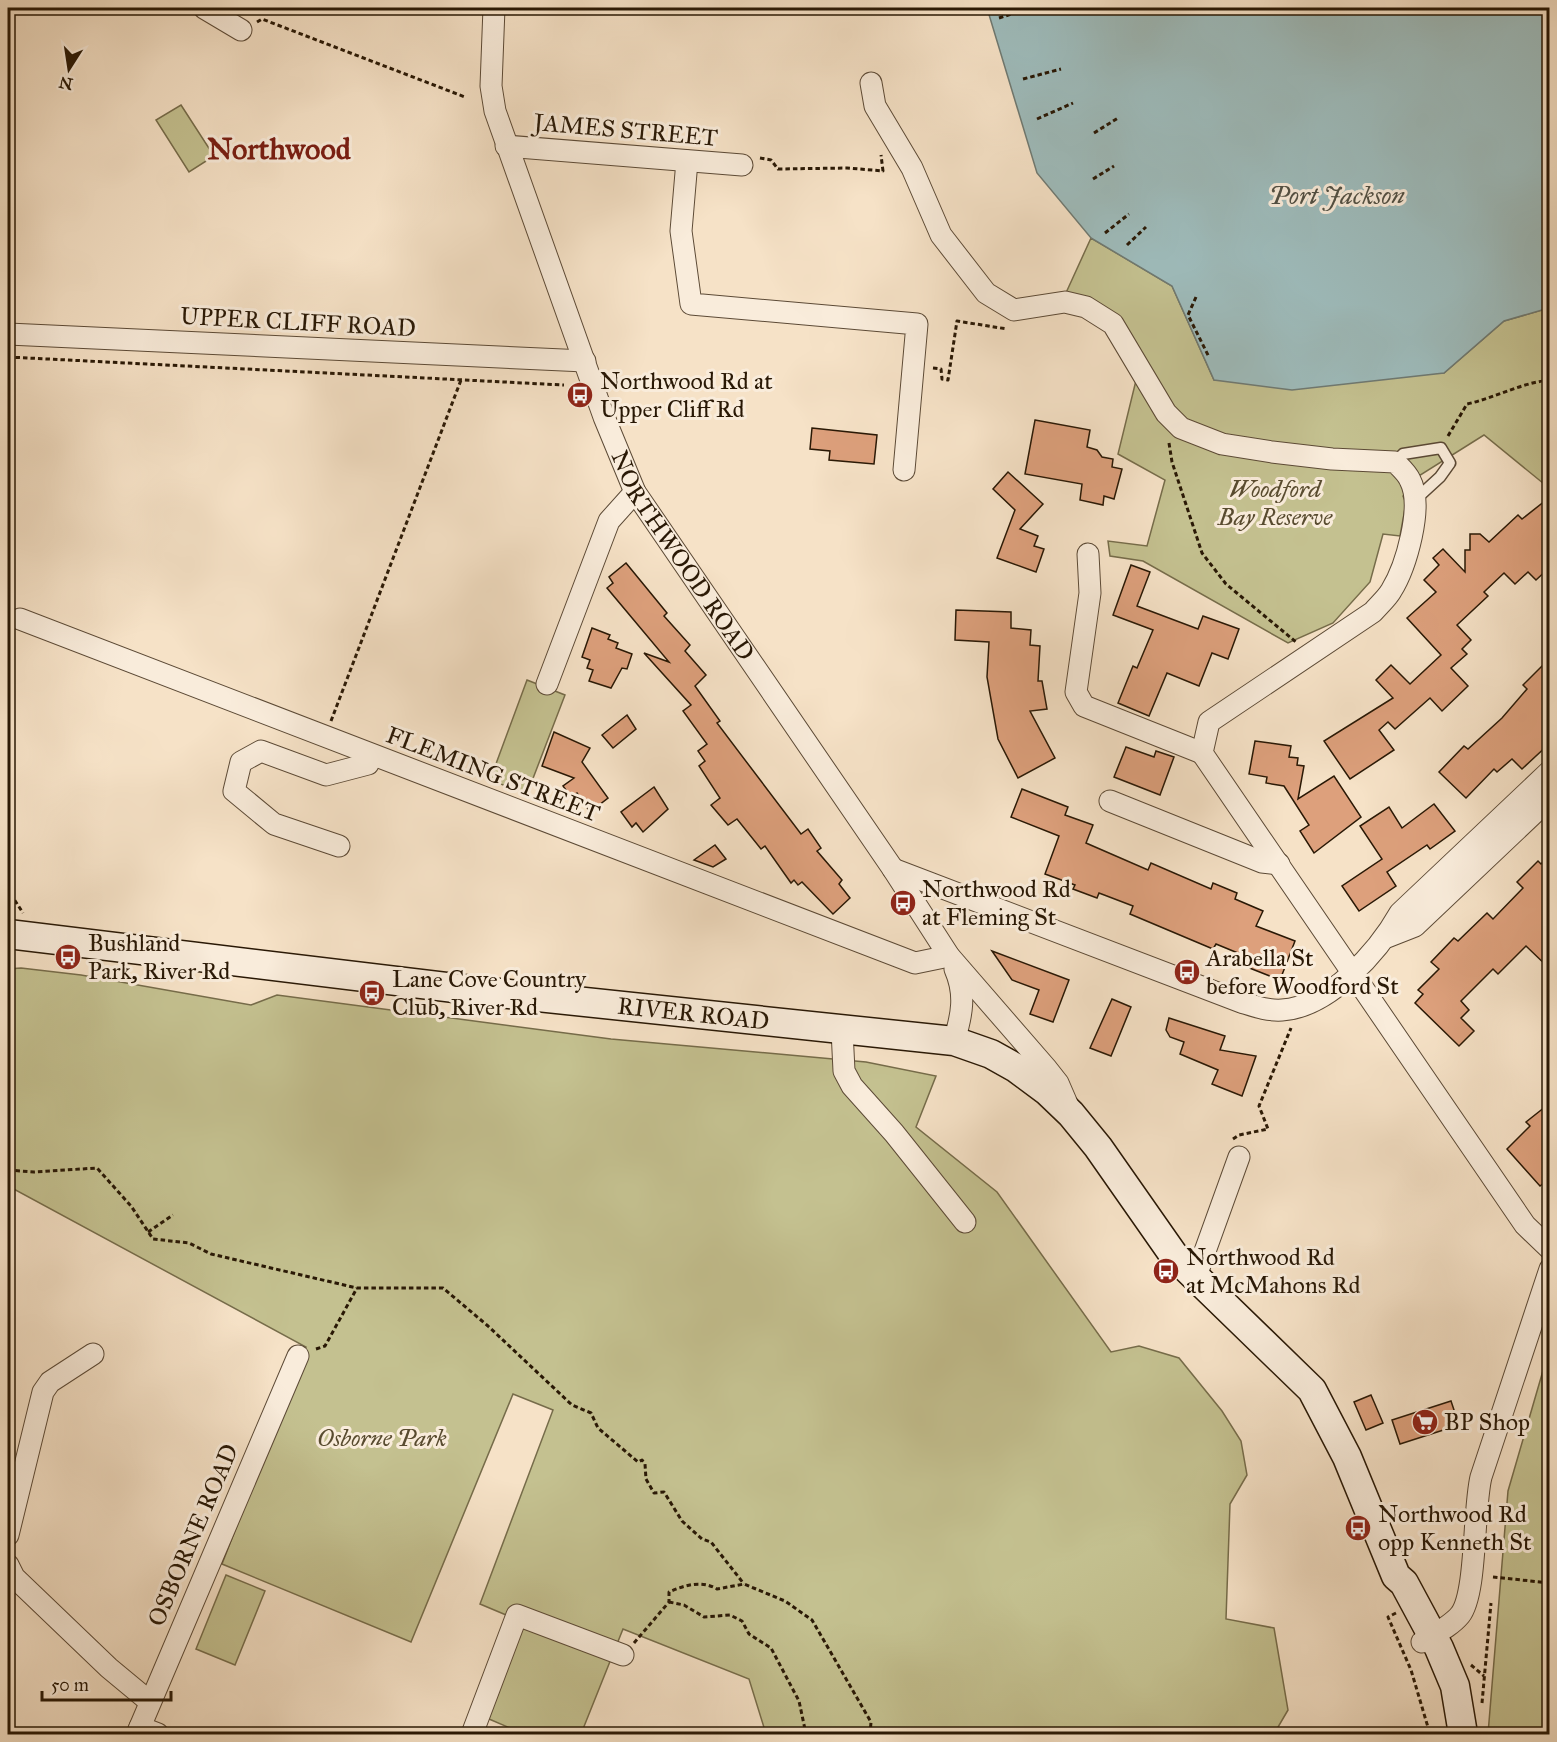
<svg xmlns="http://www.w3.org/2000/svg" width="1557" height="1742" font-family="'IM FELL Great Primer',serif">
<style>
.green{fill:#c4c190;stroke:#766c4a;stroke-width:1.5}
.water{fill:#9ebcbc;stroke:#6f7a73;stroke-width:1.5}
.building{fill:#dda07c;stroke:#291805;stroke-width:1.5}
.lines{fill:none;stroke-linecap:round;stroke-linejoin:round}
.service-casing{stroke:#5c4a36;stroke-width:13}
.minor-casing{stroke:#5c4a36;stroke-width:23}
.secondary-casing{stroke:#291805;stroke-width:31}
.path{stroke:#291805;stroke-width:3;stroke-dasharray:4.5 3;stroke-linecap:butt}
.service{stroke:#f9ecdb;stroke-width:10}
.minor{stroke:#f9ecdb;stroke-width:21}
.secondary{stroke:#f9ecdb;stroke-width:28}
.labels{text-anchor:middle;dominant-baseline:central;stroke-width:6;stroke-linejoin:round;paint-order:stroke}
.street-label{font-size:24px;fill:#291805;stroke:#f9ecdb}
.poi-label{font-size:24px;fill:#291805;stroke:#f9ecdb;text-anchor:start}
.park-label{font-size:24px;font-style:italic;fill:#584b2f;stroke:#f9ecdb}
.water-label{font-size:26px;font-style:italic;fill:#525145;stroke:#f9ecdb}
.district-label{font-size:30px;font-weight:bold;fill:#7a1f14;stroke:#f9ecdb}
</style>
<rect width="100%" height="100%" fill="#f6e2c7"/>
<filter id="stains"><feTurbulence type="fractalNoise" baseFrequency=".00333" numOctaves="4"/><feColorMatrix values="0 0 0 0 .2 0 0 0 0 .09 0 0 0 0 .02 0 0 0 .5 -.17"/></filter>
<radialGradient id="worn" r=".72"><stop offset=".6" stop-color="#630" stop-opacity="0"/><stop offset="1" stop-color="#630" stop-opacity=".3"/></radialGradient>
<g class="green">
<polygon points="181,105 214,156 189,172 156,120"/>
<polygon points="1091,238 1172,286 1214,380 1444,373 1504,321 1549,308 1549,488 1484,435 1417,477 1403,496 1406,503 1400,536 1383,534 1370,582 1333,623 1288,643 1143,561 1110,556 1108,541 1147,546 1165,480 1118,454 1141,360 1065,295"/>
<polygon points="527,680 565,695 527,794 490,780"/>
<polygon points="21,968 81,975 251,1005 277,995 611,1039 866,1062 936,1076 916,1127 997,1192 1111,1352 1139,1346 1179,1358 1222,1411 1241,1441 1247,1475 1230,1504 1226,1619 1274,1628 1288,1710 1274,1734 766,1734 749,1679 623,1629 581,1734 533,1734 525,1731 524,1734 489,1719 511,1617 480,1604 553,1410 513,1394 411,1642 222,1564 306,1347 12,1188 8,1195 8,969"/>
<polygon points="1549,1350 1549,1734 1488,1734 1508,1491"/>
<polygon points="226,1575 265,1591 235,1665 196,1649"/>
</g>
<polygon class="water" points="987,8 1549,8 1549,308 1504,321 1444,373 1292,390 1214,380 1172,286 1091,238 1037,173"/>
<g class="building">
<polygon points="1035,420 1090,430 1087,447 1097,450 1102,457 1113,459 1112,467 1122,469 1114,499 1104,496 1103,505 1080,500 1082,484 1025,474"/>
<polygon points="812,428 877,435 874,464 829,460 830,451 810,449"/>
<polygon points="1008,472 1043,504 1020,529 1038,536 1034,546 1044,549 1036,572 997,558 1015,510 993,489"/>
<polygon points="1550,497 1550,567 1536,580 1528,572 1515,584 1504,573 1484,592 1488,596 1457,625 1471,640 1462,649 1467,654 1451,668 1468,686 1442,711 1430,698 1395,729 1388,722 1379,730 1394,750 1350,779 1324,741 1393,698 1376,680 1391,665 1410,684 1441,655 1407,618 1436,592 1424,580 1439,565 1433,558 1443,549 1465,572 1465,550 1470,550 1470,534 1480,534 1489,542 1518,515 1522,519"/>
<polygon points="626,563 667,613 664,616 690,645 685,651 706,675 695,686 720,721 717,723 801,834 808,829 821,848 817,851 842,880 839,884 850,898 833,914 802,882 798,885 794,880 791,883 765,846 761,849 737,819 728,825 711,805 720,798 699,766 705,761 698,751 707,744 683,711 691,705 644,653 669,662 607,588 613,583 609,577"/>
<polygon points="1131,565 1150,572 1137,606 1198,629 1203,616 1239,629 1228,659 1212,653 1199,686 1167,673 1149,716 1118,703 1133,666 1137,668 1153,630 1113,615"/>
<polygon points="956,610 1011,612 1011,628 1031,630 1030,645 1040,646 1038,681 1042,681 1047,709 1030,711 1055,758 1018,778 998,739 987,677 989,642 955,640"/>
<polygon points="592,628 610,635 608,639 618,643 616,648 632,654 627,669 622,668 611,688 589,681 593,670 587,668 590,660 582,657"/>
<polygon points="1550,658 1550,743 1522,769 1512,759 1497,772 1494,769 1466,798 1439,772 1464,746 1468,749 1502,718 1527,689 1523,685"/>
<polygon points="627,715 636,729 613,748 602,735"/>
<polygon points="554,732 590,748 582,762 608,798 590,812 577,793 571,797 563,786 574,778 542,766"/>
<polygon points="1255,741 1291,746 1289,757 1298,758 1297,765 1304,766 1298,799 1334,776 1361,817 1314,853 1300,831 1309,825 1284,786 1266,783 1267,777 1249,774"/>
<polygon points="1126,747 1154,757 1156,751 1174,757 1160,795 1114,777"/>
<polygon points="654,787 668,809 643,832 636,823 632,827 621,812"/>
<polygon points="1022,789 1068,807 1065,815 1093,825 1086,843 1148,870 1151,863 1211,889 1213,883 1237,893 1235,899 1263,911 1256,926 1295,941 1280,980 1247,967 1250,958 1216,944 1213,949 1130,914 1133,906 1099,893 1097,898 1073,889 1075,885 1045,874 1059,836 1011,817"/>
<polygon points="1434,804 1455,831 1430,849 1427,845 1387,872 1396,886 1359,911 1342,886 1382,859 1360,826 1389,807 1402,828"/>
<polygon points="715,845 726,859 713,867 694,860"/>
<polygon points="1550,855 1550,969 1526,946 1498,974 1493,969 1461,1001 1469,1010 1461,1018 1474,1031 1459,1046 1415,1003 1423,994 1418,990 1439,969 1431,962 1454,938 1458,941 1487,913 1493,919 1523,888 1517,882 1538,861 1541,864"/>
<polygon points="992,951 1069,980 1053,1022 1030,1014 1039,990 1012,980"/>
<polygon points="1112,999 1131,1007 1111,1056 1090,1048"/>
<polygon points="1169,1018 1225,1036 1220,1050 1256,1056 1242,1096 1212,1084 1218,1070 1180,1054 1184,1042 1170,1037 1166,1030"/>
<polygon points="1550,1103 1550,1178 1540,1186 1507,1149 1530,1126 1526,1122"/>
<polygon points="1371,1395 1383,1423 1366,1430 1354,1402"/>
<polygon points="1451,1401 1459,1425 1400,1444 1392,1420"/>
</g>
<g class="lines">
<defs>
<polyline id="service" points="1395,462 1403,454 1441,448 1450,463 1440,477 1416,499"/>
<g id="minor">
<polyline points="204,8 241,30"/>
<path id="s1" d="M494 8 491 86 495 111 604 417 635 492 893 869 949 956 1047 1069 1058 1083 1068 1106"/>
<path d="M871 83 875 106 912 168 941 235 986 293 1014 310 1065 302 1086 307 1113 324 1166 413 1181 428 1222 444 1272 452 1332 459 1395 462C1400 467 1407 473 1410 480 1424 506 1406 567 1391 591 1387 598 1379 605 1373 612L1209 722 1202 753 1525 1225 1550 1249"/>
<polyline points="506,146 742,165"/>
<polyline points="687,161 681,231 691,304 917,324 904,470"/>
<polyline points="8,334 585,361"/>
<polyline points="1088,554 1090,593 1076,692 1084,706 1202,753"/>
<polyline points="20,619 915,963 949,956"/>
<polyline points="547,684 609,521 635,492"/>
<polyline points="1110,801 1262,862 1279,864"/>
<polyline points="339,846 274,824 234,791 241,762 261,751 326,775 368,764 372,755"/>
<path d="M893 869 1241 1002C1254 1006 1267 1011 1282 1010 1329 1007 1378 952 1400 913L1550 771"/>
<polyline points="1387,937 1415,926 1550,798"/>
<polyline points="842,1030 844,1071 852,1086 894,1133 965,1222"/>
<path d="M954 1041C962 1015 966 994 955 969"/>
<polyline points="1195,1279 1239,1157"/>
<polyline points="8,1535 43,1392 50,1382 93,1354"/>
<polyline points="8,1565 14,1577 109,1668 150,1702"/>
<path d="M1422 1642C1435 1634 1451 1626 1460 1615 1477 1594 1473 1510 1481 1477L1550 1269"/>
<polyline points="140,1727 158,1734"/>
<polyline points="137,1734 298,1356"/>
<polyline points="472,1734 517,1615 623,1655"/>
</g>
<g id="secondary">
<path id="s2" d="M8 934 471 990 954 1041 991 1054 1016 1068 1047 1091 1071 1114 1098 1147 1175 1257 1312 1390 1347 1457 1396 1576 1404 1583 1439 1648 1455 1686 1463 1734"/>
</g>
</defs>
<use href="#service" class="service-casing"/>
<use href="#minor" class="minor-casing"/>
<use href="#secondary" class="secondary-casing"/>
<g class="path">
<polyline points="999,18 1030,8"/>
<polyline points="257,22 262,19 465,97"/>
<polyline points="1023,79 1061,69"/>
<polyline points="1037,119 1073,103"/>
<polyline points="1094,133 1118,118"/>
<polyline points="760,158 771,160 778,169 847,168 883,171 881,155"/>
<polyline points="1093,179 1114,166"/>
<polyline points="1105,233 1129,214"/>
<polyline points="1127,245 1146,227"/>
<polyline points="1196,297 1188,315 1209,357"/>
<polyline points="8,357 564,385"/>
<polyline points="933,368 941,369 942,379 948,380 957,321 1007,329"/>
<path d="M1448 436 1467 404C1495 398 1520 383 1550 380"/>
<polyline points="1169,443 1172,462 1202,553 1226,584 1296,642"/>
<polyline points="331,721 461,380"/>
<polyline points="8,898 14,899 23,913"/>
<polyline points="1233,1139 1239,1135 1268,1129 1259,1106 1291,1028"/>
<polyline points="8,1170 34,1172 97,1168 131,1206 153,1239 189,1243 211,1254 357,1288 443,1288 488,1326 572,1405 591,1413 598,1428 638,1462 642,1460 645,1464 646,1479 654,1493 664,1492 682,1521 702,1539 711,1542 744,1584"/>
<polyline points="148,1232 173,1215"/>
<polyline points="316,1349 325,1346 357,1288"/>
<polyline points="1493,1577 1550,1583"/>
<polyline points="669,1602 684,1605 704,1617 730,1615 742,1621 749,1634 771,1648 799,1701 806,1734"/>
<polyline points="1396,1613 1388,1617 1411,1670 1430,1734"/>
<path d="M634 1643 669 1602V1592C685 1585 702 1580 717 1589L744 1584 785 1601 812 1620 871 1722 870 1734"/>
<polyline points="1471,1665 1484,1676"/>
<polyline points="1482,1703 1491,1603"/>
</g>
<use href="#service" class="service"/>
<use href="#minor" class="minor"/>
<use href="#secondary" class="secondary"/>
</g>
<defs>
<symbol id="bus-disc" viewBox="-11 -11 22 22"><circle r="9.5" fill="#8f2418" stroke="#f9ecdb"/><path d="M-5-6H5V4H4V6H2V4H-2V6H-4V4H-5ZM-3.5-4V0h7V-4ZM-3.5 1.2v1.5H-2V1.2ZM2 1.2v1.5H3.5V1.2Z" fill="#fff"/></symbol>
<symbol id="supermarket-disc" viewBox="-11 -11 22 22"><circle r="9.5" fill="#8f2418" stroke="#f9ecdb"/><path d="M-6-5.5h2.5l.6 2H6L4.5 2H-2.5L-4.4-4H-6ZM-1.5 3.2a1.3 1.3 0 1 0 .1 0ZM3 3.2a1.3 1.3 0 1 0 .1 0Z" fill="#fff"/></symbol>
</defs>
<g fill-rule="evenodd">
<use href="#bus-disc" x="565" y="380" width="30" height="30"/>
<use href="#bus-disc" x="888" y="888" width="30" height="30"/>
<use href="#bus-disc" x="53" y="942" width="30" height="30"/>
<use href="#bus-disc" x="1172" y="957" width="30" height="30"/>
<use href="#bus-disc" x="357" y="978" width="30" height="30"/>
<use href="#bus-disc" x="1151" y="1256" width="30" height="30"/>
<use href="#supermarket-disc" x="1410" y="1407" width="30" height="30"/>
<use href="#bus-disc" x="1343" y="1513" width="30" height="30"/>
</g>
<g class="labels">
<g class="street-label">
<text transform="translate(626 130) rotate(5)">JAMES STREET</text>
<text transform="translate(298 322) rotate(3)">UPPER CLIFF ROAD</text>
<text stroke="none"><textPath href="#s1" startOffset="588">NORTHWOOD ROAD</textPath></text>
<text transform="translate(493 774) rotate(21)">FLEMING STREET</text>
<text stroke="none"><textPath href="#s2" startOffset="690">RIVER ROAD</textPath></text>
<text transform="translate(193 1535) rotate(-67)">OSBORNE ROAD</text>
</g>
<g class="poi-label">
<text x="600" y="381">Northwood Rd at<tspan x="600" dy="28">Upper Cliff Rd</tspan></text>
<text x="922" y="889">Northwood Rd<tspan x="922" dy="28">at Fleming St</tspan></text>
<text x="88" y="943">Bushland<tspan x="88" dy="28">Park, River Rd</tspan></text>
<text x="1206" y="958">Arabella St<tspan x="1206" dy="28">before Woodford St</tspan></text>
<text x="392" y="979">Lane Cove Country<tspan x="392" dy="28">Club, River Rd</tspan></text>
<text x="1186" y="1257">Northwood Rd<tspan x="1186" dy="28">at McMahons Rd</tspan></text>
<text x="1444" y="1422">BP Shop</text>
<text x="1378" y="1514">Northwood Rd<tspan x="1378" dy="28">opp Kenneth St</tspan></text>
</g>
<g class="park-label">
<text x="1275" y="489">Woodford<tspan x="1275" dy="28">Bay Reserve</tspan></text>
<text x="382" y="1438">Osborne Park</text>
</g>
<g class="water-label">
<text x="1337" y="195">Port Jackson</text>
</g>
<g class="district-label">
<text x="279" y="149">Northwood</text>
</g>
</g>
<rect width="1557" height="1742" fill="none" stroke="#f6e2c7" stroke-width="30"/>
<rect x="9" y="9" width="1539" height="1724" fill="none" stroke="#291805" stroke-width="3"/>
<rect x="15" y="15" width="1527" height="1712" fill="none" stroke="#291805" stroke-width="1.5"/>
<g transform="translate(69 69) rotate(192)" stroke="#f9ecdb" stroke-width="4.5" paint-order="stroke">
<path d="M0-4.5L10 22L0 15L-10 22Z" fill="#291805"/>
<text y="-9" font-size="16" font-weight="bold" text-anchor="middle" fill="#291805">N</text>
</g>
<path d="M42 1691v9h129v-9" fill="none" stroke="#291805" stroke-width="3"/>
<text x="51" y="1691" font-size="18" fill="#291805" stroke="#f9ecdb" stroke-width="4.5" paint-order="stroke">50 m</text>
<rect width="100%" height="100%" filter="url(#stains)"/>
<rect width="100%" height="100%" fill="url(#worn)"/>
</svg>
